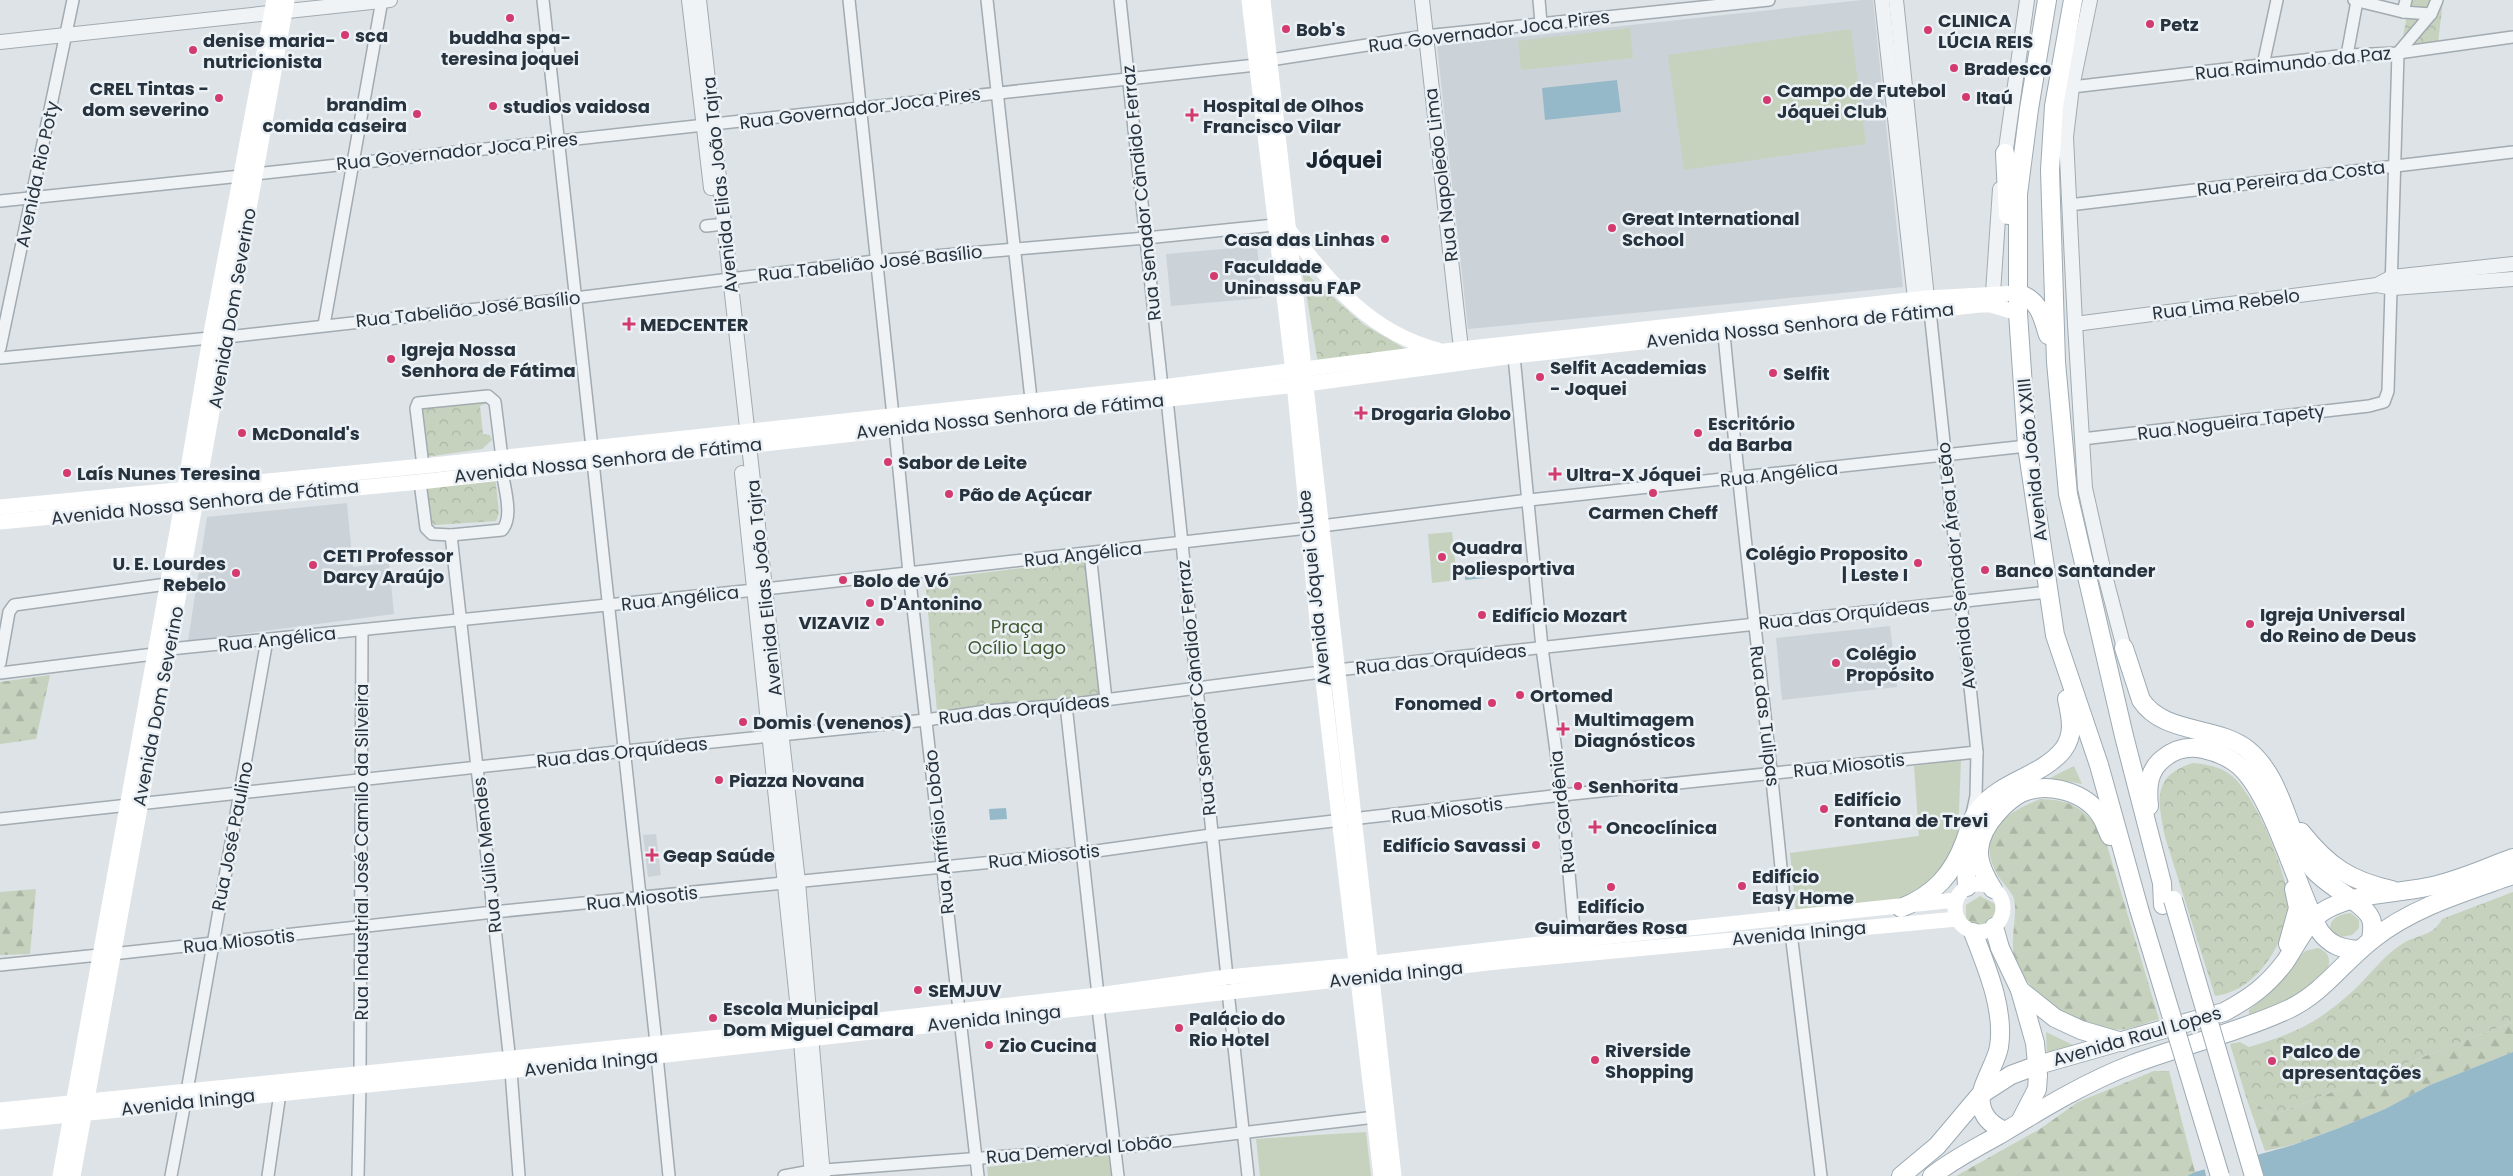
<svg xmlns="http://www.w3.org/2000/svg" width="2513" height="1176" font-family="Poppins,sans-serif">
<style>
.built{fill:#cbd3d9}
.green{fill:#c6d2bd}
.forest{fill:url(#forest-firs)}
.park{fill:url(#park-crowns)}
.water{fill:#96b9c9}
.pier{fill:#dde3e7}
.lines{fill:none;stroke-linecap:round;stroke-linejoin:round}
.minor-casing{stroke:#a2abb1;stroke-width:14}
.tertiary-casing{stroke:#a2abb1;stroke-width:16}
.primary-casing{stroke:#9caab3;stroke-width:20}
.minor{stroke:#eff3f6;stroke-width:11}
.tertiary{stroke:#eff3f6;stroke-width:14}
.secondary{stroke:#fff;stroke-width:15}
.primary{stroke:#fff;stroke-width:18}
.primary-bridge-casing{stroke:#9caab3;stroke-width:20;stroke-linecap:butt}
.primary-bridge{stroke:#fff;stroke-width:18}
.poi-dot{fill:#d33b6f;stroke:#ecf1f5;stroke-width:2}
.labels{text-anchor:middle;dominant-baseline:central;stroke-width:5;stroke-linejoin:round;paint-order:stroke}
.poi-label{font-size:18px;font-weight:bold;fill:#26333e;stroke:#ecf1f5;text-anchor:start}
.street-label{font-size:18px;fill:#26333e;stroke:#ecf1f5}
.park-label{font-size:18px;fill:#425a32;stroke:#ecf1f5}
.district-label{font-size:22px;font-weight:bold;fill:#18242f;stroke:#ecf1f5}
</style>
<defs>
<pattern id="forest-firs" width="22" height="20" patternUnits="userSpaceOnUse" patternTransform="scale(1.25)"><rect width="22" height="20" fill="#c6d2bd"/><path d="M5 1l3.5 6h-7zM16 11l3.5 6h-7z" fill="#aab5a4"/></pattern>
<pattern id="park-crowns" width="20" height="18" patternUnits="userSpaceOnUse" patternTransform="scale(1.25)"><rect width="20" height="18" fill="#c6d2bd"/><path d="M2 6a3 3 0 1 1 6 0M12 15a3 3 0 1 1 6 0" fill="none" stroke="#aab5a4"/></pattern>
</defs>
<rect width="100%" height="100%" fill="#dde3e7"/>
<g class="built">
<polygon points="1862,0 1873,0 1903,287 1468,329 1437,46"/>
<polygon points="1257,246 1262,298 1171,306 1166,254"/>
<polygon points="347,503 353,567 389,563 394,614 188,641 207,517"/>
<polygon points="1890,626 1897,687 1782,700 1776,638"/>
<polygon points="656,834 661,875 648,877 643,835"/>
</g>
<g class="green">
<polygon points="1630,28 1633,58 1521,70 1518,41"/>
<polygon points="1851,29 1866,144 1684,170 1668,55"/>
<polygon points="1452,532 1457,580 1432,583 1428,534"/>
<polygon points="1961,760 1958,835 1941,879 1903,902 1796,914 1790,853 1919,836 1914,766"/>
<polygon points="2074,766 2082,784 2050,778"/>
<path d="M2351 913 2359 920V928L2352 935 2341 937 2331 932C2327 919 2340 914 2351 913Z"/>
<path d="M2318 948C2324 950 2329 954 2329 961 2331 988 2271 1008 2252 1016L2249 1015V1010L2265 996 2305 951Z"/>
<polygon points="2046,1032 2077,1047 2047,1055"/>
<polygon points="1366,1132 1371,1176 1260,1176 1256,1139"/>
<polygon points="1108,1153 1111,1176 988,1176 987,1167"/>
</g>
<g class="forest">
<polygon points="50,675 36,739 0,744 0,682"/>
<path d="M2040 799C2073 800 2081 808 2103 832L2159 1019C2148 1022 2137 1027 2126 1029 2087 1035 2028 997 2015 960 2009 942 2018 915 2014 899 2012 891 2001 882 1997 874 1975 834 2005 813 2040 799Z"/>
<polygon points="36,889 30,954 0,955 0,892"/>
<polygon points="1980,896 1997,905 1996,919 1984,928 1973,926 1966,920 1966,905"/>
<polygon points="2513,1022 2513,1052 2430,1085 2385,1109 2339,1128 2292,1145 2265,1151 2246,1097 2273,1115"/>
<polygon points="2154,1071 2169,1071 2195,1172 2187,1176 1956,1176 2040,1129 2078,1102"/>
</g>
<g class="park">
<polygon points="2410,0 2443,0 2438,43 2401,47"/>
<polygon points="1302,270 1363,324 1409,351 1318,363"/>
<polygon points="485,397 487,403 480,406 483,434 490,435 492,440 482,449 426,457 420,401"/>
<polygon points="495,476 499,513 496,521 435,525 431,522 427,486"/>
<polygon points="1088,560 1102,696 937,711 925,580"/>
<path d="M2193 763C2206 764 2222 767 2232 776 2257 797 2291 881 2290 914 2290 919 2285 926 2283 932 2272 961 2249 992 2215 996L2165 837C2158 801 2151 776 2193 763Z"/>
<path d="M2513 892V1022L2273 1115 2246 1097 2230 1044 2240 1042 2249 1047C2296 1033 2318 1023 2355 989 2371 974 2383 956 2402 944 2417 934 2433 937 2442 919Z"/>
</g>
<g class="water">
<polygon points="1617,80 1621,112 1545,120 1542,88"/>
<polygon points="1484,566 1485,578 1465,580 1465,575 1476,572 1477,567"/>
<polygon points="1006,808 1007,819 990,820 989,809"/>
<polygon points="2513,1052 2513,1176 2187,1176 2195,1172 2293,1145 2339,1128 2385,1109 2430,1085"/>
</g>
<polygon class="pier" points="2255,1151 2262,1176 2206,1176 2204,1166"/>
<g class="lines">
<defs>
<g id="minor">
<polyline points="543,0 592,448"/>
<polyline points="849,0 893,416"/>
<polyline points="987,0 1031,399"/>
<polyline points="1120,0 1162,387"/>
<polyline points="1539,0 1541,23"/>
<polyline points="2354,0 2403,12 2431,14"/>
<polyline points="2403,12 2406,0"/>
<polyline points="2347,55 2357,1"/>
<polyline points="1270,60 1425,36 1769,0"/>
<polyline points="2263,65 2277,0"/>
<polyline points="2072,87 2347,55 2398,53 2513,37"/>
<polyline points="255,174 1256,65"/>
<polyline points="0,201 241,176"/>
<polyline points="2069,205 2513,152"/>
<polyline points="706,226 715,225"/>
<polyline points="1930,311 1977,752 1976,796 1972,814"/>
<polyline points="324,325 382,0"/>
<path d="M1724 334C1742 529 1768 723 1786 919"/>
<polyline points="227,337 575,298 875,261 1146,238 1275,225"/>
<polyline points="0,348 73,0"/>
<polyline points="1514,356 1542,648 1562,795 1575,940"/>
<polyline points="0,358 210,338"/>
<polyline points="1167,399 1227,977"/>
<polyline points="895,429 909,573 978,1176"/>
<polyline points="2082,439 2369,406 2384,402 2388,391 2398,53 2431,14 2437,0"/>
<polyline points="593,462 656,1043"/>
<polyline points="423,466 416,408 418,403 488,396 495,402 502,458"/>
<path d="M420 482 426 528 432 534 451 535 502 530C514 517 504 487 502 471"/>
<polyline points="1321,526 1529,500 2027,446"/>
<polyline points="451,535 511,1071 519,1176"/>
<polyline points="1090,553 1106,700"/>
<polyline points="170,649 765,589 1308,528"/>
<polyline points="0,663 9,612 14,605 167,584"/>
<polyline points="0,673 154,654"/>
<polyline points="1066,705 1098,995"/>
<polyline points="0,819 625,751 926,720 986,711 1066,705 1337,670 2048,592"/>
<polyline points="1791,933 1821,1176"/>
<polyline points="112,954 494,912 1082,853 1211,835 1562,795 1977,752"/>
<polyline points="0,965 99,955"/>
<polyline points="1228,991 1248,1176"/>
<polyline points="1098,1008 1118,1176"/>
<polyline points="657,1056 669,1176"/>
<polyline points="360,1074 362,630"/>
<polyline points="187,1091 267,640"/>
<polyline points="171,1176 185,1102"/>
<polyline points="268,1176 281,1086"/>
<polyline points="358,1176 360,1085"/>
<polyline points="784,1176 811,1171 1115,1148 1375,1117"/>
</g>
<g id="tertiary">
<polyline points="689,0 711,188"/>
<polyline points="699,0 798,882 823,1176"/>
<polyline points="1422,0 1461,349"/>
<polyline points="1882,0 1915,299"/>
<polyline points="1896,0 1927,298"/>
<polyline points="2090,0 2072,87 2066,137 2075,324 2085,488 2102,564 2124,648"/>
<polyline points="0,42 390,0"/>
<polyline points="2004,163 2027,0"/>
<polyline points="2377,285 2392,277 2513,264"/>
<polyline points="1993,293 2000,189"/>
<polyline points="2075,324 2377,285 2393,288 2513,279"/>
<polyline points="742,473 800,1029 812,1176"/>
</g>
<g id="primary">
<polyline points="2047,0 2029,109 2018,194 2018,313 2027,446 2055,635 2099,765 2139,909"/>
<polyline points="2073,0 2054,106 2050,170 2056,362 2068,494 2124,736 2162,883 2163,905"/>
<polyline points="2005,153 2008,215"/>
<path d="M2018 293C2039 300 2042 315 2048 335"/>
<path d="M2124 648 2141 700C2164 735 2217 725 2248 750 2285 781 2285 833 2313 869 2328 887 2363 902 2370 917 2374 924 2372 932 2371 940"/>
<path d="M2149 806C2147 787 2148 770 2164 758 2175 749 2189 746 2203 749 2216 752 2227 756 2237 764 2271 790 2297 889 2319 930 2330 946 2342 949 2360 950"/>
<path d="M2301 832C2328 866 2350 881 2392 890"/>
<polyline points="1965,847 1967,887"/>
<path d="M1993 889C1986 878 1978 864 1979 850 1980 836 1988 823 1997 813 2004 805 2012 798 2021 793 2048 781 2087 792 2102 818 2105 823 2107 830 2110 836"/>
<path d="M1901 908C1934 895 1953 874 1965 841 1970 828 1971 817 1981 807 2002 781 2042 776 2063 750 2075 734 2071 718 2067 699"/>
<polyline points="1994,927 2000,948 2020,990 2035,1043 2038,1075 2037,1089 2021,1120"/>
<path d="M1973 932C1986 966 2005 1009 1999 1047 1996 1064 1978 1089 1981 1104 1983 1118 1993 1126 2005 1131"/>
<polyline points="2288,944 2298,908 2294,889"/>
<polyline points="2020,990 2055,1018 2081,1030 2122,1042"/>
<path d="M1901 1176 1937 1146 1980 1095 2011 1075 2038 1065 2224 1012C2250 998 2267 986 2285 962 2298 943 2307 920 2327 909 2357 893 2394 894 2427 887 2456 882 2485 868 2513 858"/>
<path d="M1932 1176C1952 1160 1976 1148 1999 1135 2042 1109 2086 1082 2133 1064 2184 1045 2239 1032 2289 1009 2323 993 2344 961 2373 939 2413 907 2465 892 2513 875"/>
</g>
</defs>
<use href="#minor" class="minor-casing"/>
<use href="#tertiary" class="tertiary-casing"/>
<use href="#primary" class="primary-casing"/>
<use href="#minor" class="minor"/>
<use href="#tertiary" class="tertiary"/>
<g class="secondary">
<polyline points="1249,0 1293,372 1322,672 1381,1176"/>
<polyline points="1263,0 1394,1176"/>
<path d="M1288 229C1331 283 1368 332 1438 350"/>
<polyline points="0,507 423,466 1162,387 1461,349 1927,298 2018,293"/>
<polyline points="0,522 420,482 1306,384 1514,356 1980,305 1991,305 2018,313"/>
<circle cx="1979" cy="908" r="24"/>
<polyline points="0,1110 800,1029 1098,995 1227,977 1357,965 1575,940 1956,900"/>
<polyline points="0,1122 657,1056 1497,962 1957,919"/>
<polyline points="60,1176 182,504 210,338 274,0"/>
<polyline points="73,1176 287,0"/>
</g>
<use href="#primary" class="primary"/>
<defs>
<g id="primary-bridge">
<polyline points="2173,900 2254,1176"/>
<polyline points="2139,909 2220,1176"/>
</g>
</defs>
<use href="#primary-bridge" class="primary-bridge-casing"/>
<use href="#primary-bridge" class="primary-bridge"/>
</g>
<g class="poi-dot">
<circle cx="510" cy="18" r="5"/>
<circle cx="2150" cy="24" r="5"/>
<circle cx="1286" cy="29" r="5"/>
<circle cx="1928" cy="30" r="5"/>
<circle cx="345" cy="35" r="5"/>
<circle cx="193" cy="50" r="5"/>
<circle cx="1954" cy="68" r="5"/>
<circle cx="1966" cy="97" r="5"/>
<circle cx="219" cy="98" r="5"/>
<circle cx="1767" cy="100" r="5"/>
<circle cx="493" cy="106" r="5"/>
<circle cx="417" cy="114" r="5"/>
<path d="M1189.5 107.5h5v5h5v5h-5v5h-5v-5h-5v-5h5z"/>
<circle cx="1612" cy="228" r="5"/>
<circle cx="1385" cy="239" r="5"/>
<circle cx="1214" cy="276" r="5"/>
<path d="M626.5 316.5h5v5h5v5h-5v5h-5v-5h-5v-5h5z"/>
<circle cx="391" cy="359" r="5"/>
<circle cx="1773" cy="373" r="5"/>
<circle cx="1540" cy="377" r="5"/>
<path d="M1358.5 405.5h5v5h5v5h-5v5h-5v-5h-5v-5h5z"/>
<circle cx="242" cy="433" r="5"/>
<circle cx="1698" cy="433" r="5"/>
<circle cx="888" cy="462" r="5"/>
<circle cx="67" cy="473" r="5"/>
<path d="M1552.5 466.5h5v5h5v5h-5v5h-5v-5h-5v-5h5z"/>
<circle cx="1653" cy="493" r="5"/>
<circle cx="949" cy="494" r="5"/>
<circle cx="1442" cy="557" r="5"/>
<circle cx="1918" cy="563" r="5"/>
<circle cx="313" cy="565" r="5"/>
<circle cx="1985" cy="570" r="5"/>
<circle cx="236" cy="573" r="5"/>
<circle cx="843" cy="580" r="5"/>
<circle cx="870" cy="603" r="5"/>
<circle cx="1482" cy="615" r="5"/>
<circle cx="880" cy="622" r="5"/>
<circle cx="2250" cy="624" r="5"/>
<circle cx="1836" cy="663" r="5"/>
<circle cx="1520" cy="695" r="5"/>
<circle cx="1492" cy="703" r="5"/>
<circle cx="743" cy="722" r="5"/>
<path d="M1560.5 721.5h5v5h5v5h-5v5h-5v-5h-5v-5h5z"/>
<circle cx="719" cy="780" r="5"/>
<circle cx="1578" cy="786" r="5"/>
<circle cx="1824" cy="809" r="5"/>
<path d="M1592.5 819.5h5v5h5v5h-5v5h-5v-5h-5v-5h5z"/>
<circle cx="1536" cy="845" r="5"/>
<path d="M649.5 847.5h5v5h5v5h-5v5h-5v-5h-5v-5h5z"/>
<circle cx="1742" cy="886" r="5"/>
<circle cx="1611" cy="887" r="5"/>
<circle cx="918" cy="990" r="5"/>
<circle cx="713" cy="1018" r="5"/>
<circle cx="1179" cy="1028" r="5"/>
<circle cx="989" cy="1045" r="5"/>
<circle cx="1595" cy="1060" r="5"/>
<circle cx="2272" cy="1061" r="5"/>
</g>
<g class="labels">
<g class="poi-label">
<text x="1938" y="20">CLINICA<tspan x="1938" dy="21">LÚCIA REIS</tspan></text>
<text x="2160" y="24">Petz</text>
<text x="1296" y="29">Bob's</text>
<text x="355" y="35">sca</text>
<text x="510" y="37" text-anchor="middle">buddha spa-<tspan x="510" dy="21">teresina joquei</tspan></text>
<text x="203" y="40">denise maria-<tspan x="203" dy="21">nutricionista</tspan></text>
<text x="1964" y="68">Bradesco</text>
<text x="209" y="88" text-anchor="end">CREL Tintas -<tspan x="209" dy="21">dom severino</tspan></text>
<text x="1777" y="90">Campo de Futebol<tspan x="1777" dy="21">Jóquei Club</tspan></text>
<text x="1976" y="97">Itaú</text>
<text x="407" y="104" text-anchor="end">brandim<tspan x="407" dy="21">comida caseira</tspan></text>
<text x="1203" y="105">Hospital de Olhos<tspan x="1203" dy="21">Francisco Vilar</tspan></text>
<text x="503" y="106">studios vaidosa</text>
<text x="1622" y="218">Great International<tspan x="1622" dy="21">School</tspan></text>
<text x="1375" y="239" text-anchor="end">Casa das Linhas</text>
<text x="1224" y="266">Faculdade<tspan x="1224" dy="21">Uninassau FAP</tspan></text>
<text x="640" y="324">MEDCENTER</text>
<text x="401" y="349">Igreja Nossa<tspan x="401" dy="21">Senhora de Fátima</tspan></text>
<text x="1550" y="367">Selfit Academias<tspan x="1550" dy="21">- Joquei</tspan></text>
<text x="1783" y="373">Selfit</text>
<text x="1371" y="413">Drogaria Globo</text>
<text x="1708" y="423">Escritório<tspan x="1708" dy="21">da Barba</tspan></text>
<text x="252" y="433">McDonald's</text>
<text x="898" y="462">Sabor de Leite</text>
<text x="77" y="473">Laís Nunes Teresina</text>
<text x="1566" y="474">Ultra-X Jóquei</text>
<text x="959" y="494">Pão de Açúcar</text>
<text x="1653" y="512" text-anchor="middle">Carmen Cheff</text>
<text x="1452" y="547">Quadra<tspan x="1452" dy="21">poliesportiva</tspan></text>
<text x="1908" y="553" text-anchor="end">Colégio Proposito<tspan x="1908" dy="21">| Leste I</tspan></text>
<text x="323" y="555">CETI Professor<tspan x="323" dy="21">Darcy Araújo</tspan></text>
<text x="226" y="563" text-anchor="end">U. E. Lourdes<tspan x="226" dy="21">Rebelo</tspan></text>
<text x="1995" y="570">Banco Santander</text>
<text x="853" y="580">Bolo de Vó</text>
<text x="880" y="603">D'Antonino</text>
<text x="2260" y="614">Igreja Universal<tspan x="2260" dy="21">do Reino de Deus</tspan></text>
<text x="1492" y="615">Edifício Mozart</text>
<text x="870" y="622" text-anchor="end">VIZAVIZ</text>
<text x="1846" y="653">Colégio<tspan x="1846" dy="21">Propósito</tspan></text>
<text x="1530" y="695">Ortomed</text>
<text x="1482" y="703" text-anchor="end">Fonomed</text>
<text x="1574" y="719">Multimagem<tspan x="1574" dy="21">Diagnósticos</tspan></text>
<text x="753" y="722">Domis (venenos)</text>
<text x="729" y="780">Piazza Novana</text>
<text x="1588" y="786">Senhorita</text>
<text x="1834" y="799">Edifício<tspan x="1834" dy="21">Fontana de Trevi</tspan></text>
<text x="1606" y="827">Oncoclínica</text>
<text x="1526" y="845" text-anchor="end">Edifício Savassi</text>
<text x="663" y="855">Geap Saúde</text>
<text x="1752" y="876">Edifício<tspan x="1752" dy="21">Easy Home</tspan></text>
<text x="1611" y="906" text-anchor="middle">Edifício<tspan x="1611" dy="21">Guimarães Rosa</tspan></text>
<text x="928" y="990">SEMJUV</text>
<text x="723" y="1008">Escola Municipal<tspan x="723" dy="21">Dom Miguel Camara</tspan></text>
<text x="1189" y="1018">Palácio do<tspan x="1189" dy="21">Rio Hotel</tspan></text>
<text x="999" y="1045">Zio Cucina</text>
<text x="1605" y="1050">Riverside<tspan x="1605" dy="21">Shopping</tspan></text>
<text x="2282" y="1051">Palco de<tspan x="2282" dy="21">apresentações</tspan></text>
</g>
<g class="street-label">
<text transform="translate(1489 31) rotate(-7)">Rua Governador Joca Pires</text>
<text transform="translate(2293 63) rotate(-6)">Rua Raimundo da Paz</text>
<text transform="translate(860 108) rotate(-7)">Rua Governador Joca Pires</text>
<text transform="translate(457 151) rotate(-6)">Rua Governador Joca Pires</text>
<text transform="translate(37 174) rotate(-78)">Avenida Rio Poty</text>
<text transform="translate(1441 175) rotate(-97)">Rua Napoleão Lima</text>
<text transform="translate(2291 178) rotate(-7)">Rua Pereira da Costa</text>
<text transform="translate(720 185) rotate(-96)">Avenida Elias João Tajra</text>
<text transform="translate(1141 193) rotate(-96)">Rua Senador Cândido Ferraz</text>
<text transform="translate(870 263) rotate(-6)">Rua Tabelião José Basílio</text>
<text transform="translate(2226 304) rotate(-7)">Rua Lima Rebelo</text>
<text transform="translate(232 308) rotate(-80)">Avenida Dom Severino</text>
<text transform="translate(468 309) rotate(-6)">Rua Tabelião José Basílio</text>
<text transform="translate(1800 325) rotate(-6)">Avenida Nossa Senhora de Fátima</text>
<text transform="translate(1010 416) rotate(-6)">Avenida Nossa Senhora de Fátima</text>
<text transform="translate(2231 422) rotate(-7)">Rua Nogueira Tapety</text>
<text transform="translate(608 460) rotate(-6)">Avenida Nossa Senhora de Fátima</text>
<text transform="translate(2032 460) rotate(-96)">Avenida João XXIII</text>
<text transform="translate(1779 474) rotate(-6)">Rua Angélica</text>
<text transform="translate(205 502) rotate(-6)">Avenida Nossa Senhora de Fátima</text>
<text transform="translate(1083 554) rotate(-6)">Rua Angélica</text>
<text transform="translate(1956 566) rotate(-96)">Avenida Senador Área Leão</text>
<text transform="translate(764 588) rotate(-96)">Avenida Elias João Tajra</text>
<text transform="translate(1314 588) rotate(-96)">Avenida Jóquei Clube</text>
<text transform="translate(680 598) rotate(-6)">Rua Angélica</text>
<text transform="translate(1844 614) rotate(-6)">Rua das Orquídeas</text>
<text transform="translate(277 639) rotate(-6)">Rua Angélica</text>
<text transform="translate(1441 659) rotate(-6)">Rua das Orquídeas</text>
<text transform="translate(1196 688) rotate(-96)">Rua Senador Cândido Ferraz</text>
<text transform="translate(158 706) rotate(-79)">Avenida Dom Severino</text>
<text transform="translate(1024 709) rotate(-6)">Rua das Orquídeas</text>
<text transform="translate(1765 716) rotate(83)">Rua das Tulipas</text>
<text transform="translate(622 752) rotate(-6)">Rua das Orquídeas</text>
<text transform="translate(1849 765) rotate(-6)">Rua Miosotis</text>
<text transform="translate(1447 810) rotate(-7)">Rua Miosotis</text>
<text transform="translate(1562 812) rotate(-96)">Rua Gardênia</text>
<text transform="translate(939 832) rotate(-96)">Rua Anfrísio Lobão</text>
<text transform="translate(232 836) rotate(-79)">Rua José Paulino</text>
<text transform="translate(361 852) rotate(-90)">Rua Industrial José Camilo da Silveira</text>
<text transform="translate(487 855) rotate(-96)">Rua Júlio Mendes</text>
<text transform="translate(1044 856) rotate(-6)">Rua Miosotis</text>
<text transform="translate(642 898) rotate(-6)">Rua Miosotis</text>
<text transform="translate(1799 933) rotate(-5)">Avenida Ininga</text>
<text transform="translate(239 941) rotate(-6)">Rua Miosotis</text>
<text transform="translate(1396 974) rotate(-6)">Avenida Ininga</text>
<text transform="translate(994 1018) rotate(-6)">Avenida Ininga</text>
<text transform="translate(2137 1036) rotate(-16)">Avenida Raul Lopes</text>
<text transform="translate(591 1063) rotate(-6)">Avenida Ininga</text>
<text transform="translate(188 1102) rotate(-6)">Avenida Ininga</text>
<text transform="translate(1079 1149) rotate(-5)">Rua Demerval Lobão</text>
</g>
<g class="park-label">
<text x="1017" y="626">Praça<tspan x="1017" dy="21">Ocílio Lago</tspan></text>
</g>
<g class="district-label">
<text x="1344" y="160">Jóquei</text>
</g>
</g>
</svg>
